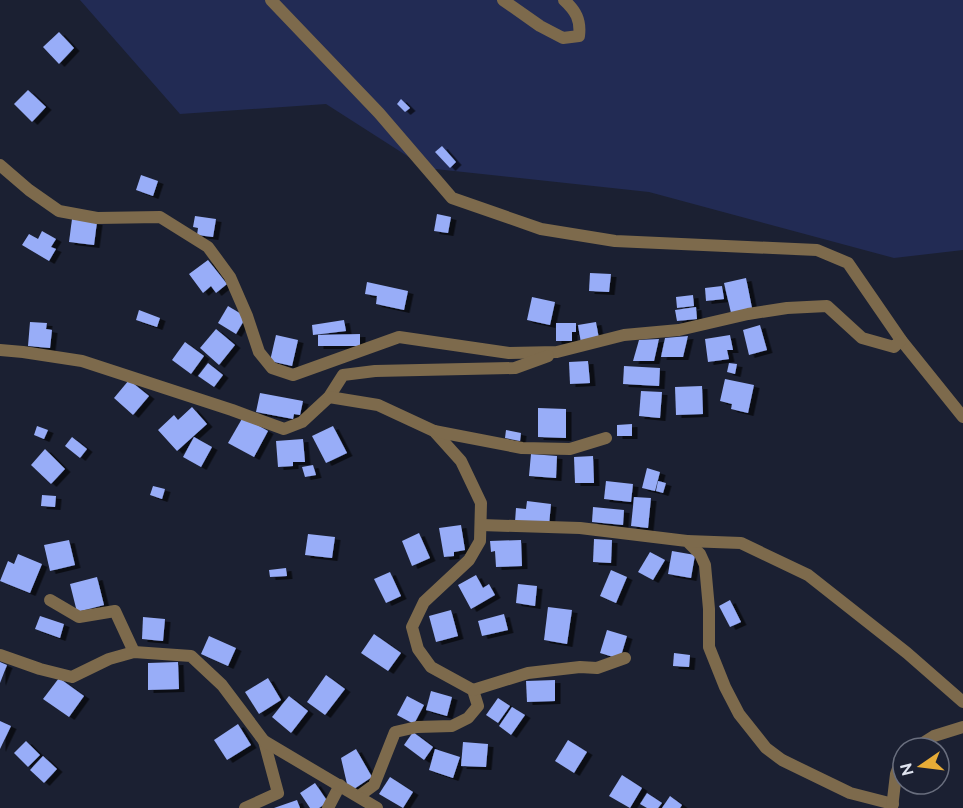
<svg xmlns="http://www.w3.org/2000/svg" width="963" height="808" font-family="Raleway,sans-serif">
<style>
.green{fill:#222b54}
.building{fill:#98adf8;filter:url(#shadow)}
.lines{fill:none;stroke-linecap:round;stroke-linejoin:round}
.minor{stroke:#7d6a4c;stroke-width:12}
.tertiary{stroke:#7d6a4c;stroke-width:12}
</style>
<defs>
<filter id="shadow"><feDropShadow dx="5.5" dy="3" stdDeviation="0" flood-color="#0009"/></filter>
</defs>
<rect width="100%" height="100%" fill="#1b2032"/>
<polygon class="green" points="80,0 963,0 963,250 894,258 649,192 426,168 326,104 180,114"/>
<g class="building">
<polygon points="59,32 74,48 59,64 43,47"/>
<polygon points="28,90 46,107 32,122 14,104"/>
<polygon points="401,99 410,108 405,112 397,104"/>
<polygon points="442,146 456,162 450,168 435,152"/>
<polygon points="141,175 158,181 153,196 136,190"/>
<polygon points="437,214 451,217 448,233 434,231"/>
<polygon points="195,216 216,219 213,237 197,235 198,228 193,227"/>
<polygon points="72,219 97,222 94,245 69,242"/>
<polygon points="42,231 56,239 51,247 56,249 49,261 22,245 29,234 38,239"/>
<polygon points="208,260 227,284 216,293 211,286 203,293 189,274"/>
<polygon points="590,273 611,274 609,292 589,291"/>
<polygon points="746,278 752,308 731,313 724,283"/>
<polygon points="367,282 408,291 404,310 376,304 377,296 365,294"/>
<polygon points="722,286 724,299 706,301 705,288"/>
<polygon points="693,295 694,306 677,308 676,297"/>
<polygon points="532,297 555,302 550,325 527,320"/>
<polygon points="228,306 246,317 236,334 218,323"/>
<polygon points="696,307 697,319 677,321 675,310"/>
<polygon points="139,310 160,318 157,327 136,320"/>
<polygon points="344,320 346,331 313,335 312,325"/>
<polygon points="30,322 47,323 46,329 52,330 50,348 28,346"/>
<polygon points="596,322 599,339 581,343 578,325"/>
<polygon points="556,323 576,323 576,332 572,332 572,341 556,341"/>
<polygon points="760,325 767,350 749,355 743,330"/>
<polygon points="216,329 235,345 219,365 200,348"/>
<polygon points="360,334 360,346 318,346 318,335"/>
<polygon points="276,335 298,340 292,366 270,361"/>
<polygon points="730,335 733,350 727,350 729,359 708,362 705,339"/>
<polygon points="688,336 683,357 661,357 665,338"/>
<polygon points="659,339 654,361 633,361 639,340"/>
<polygon points="185,342 204,356 191,374 172,360"/>
<polygon points="588,361 590,383 570,384 569,362"/>
<polygon points="208,363 223,375 214,387 198,376"/>
<polygon points="729,363 737,364 735,374 727,372"/>
<polygon points="624,366 660,368 659,386 623,384"/>
<polygon points="725,379 754,385 748,413 731,409 732,404 720,401"/>
<polygon points="129,380 149,396 133,415 114,398"/>
<polygon points="702,386 703,414 676,415 675,387"/>
<polygon points="641,391 662,392 660,418 639,416"/>
<polygon points="260,393 303,401 300,415 294,414 293,419 256,412"/>
<polygon points="192,407 207,424 177,451 158,430 174,415 178,420"/>
<polygon points="538,408 566,409 566,438 538,437"/>
<polygon points="243,417 268,431 254,457 228,443"/>
<polygon points="632,424 632,436 617,436 617,425"/>
<polygon points="37,426 48,430 44,439 34,435"/>
<polygon points="333,426 347,453 326,463 312,436"/>
<polygon points="506,430 521,433 520,441 505,438"/>
<polygon points="72,437 87,449 80,458 65,446"/>
<polygon points="194,437 212,447 201,467 183,457"/>
<polygon points="303,439 305,462 293,462 293,466 278,467 276,441"/>
<polygon points="45,449 65,469 51,484 31,465"/>
<polygon points="531,454 557,456 556,478 529,476"/>
<polygon points="593,456 594,483 575,483 574,457"/>
<polygon points="313,465 316,475 305,477 302,467"/>
<polygon points="647,468 660,472 655,491 642,488"/>
<polygon points="606,481 633,484 631,502 604,499"/>
<polygon points="658,481 666,483 663,493 656,491"/>
<polygon points="153,486 165,489 162,499 150,495"/>
<polygon points="42,495 56,496 55,507 41,506"/>
<polygon points="634,497 651,498 648,528 631,526"/>
<polygon points="527,501 551,504 549,525 515,522 516,508 526,509"/>
<polygon points="593,507 624,510 623,525 592,522"/>
<polygon points="461,525 465,550 454,552 454,556 444,557 439,528"/>
<polygon points="419,533 430,558 412,566 402,541"/>
<polygon points="308,534 335,537 332,558 305,555"/>
<polygon points="594,539 612,540 611,563 593,562"/>
<polygon points="69,540 75,565 50,571 44,545"/>
<polygon points="521,540 522,566 496,567 495,551 491,552 490,541"/>
<polygon points="672,551 695,555 691,578 668,574"/>
<polygon points="650,552 665,560 653,580 638,572"/>
<polygon points="18,554 42,564 30,593 0,581 8,561 14,564"/>
<polygon points="286,568 287,576 270,577 269,570"/>
<polygon points="611,570 627,577 616,603 600,596"/>
<polygon points="390,572 401,596 386,603 374,579"/>
<polygon points="476,575 483,588 489,584 495,595 471,609 458,585"/>
<polygon points="97,577 104,605 77,612 70,584"/>
<polygon points="518,584 537,586 535,606 516,603"/>
<polygon points="730,600 741,622 730,627 719,606"/>
<polygon points="548,607 572,610 567,644 544,640"/>
<polygon points="451,610 458,636 436,642 429,616"/>
<polygon points="504,614 508,630 482,636 478,621"/>
<polygon points="40,616 64,624 60,638 35,629"/>
<polygon points="143,617 165,619 163,641 142,639"/>
<polygon points="607,630 627,636 620,659 600,653"/>
<polygon points="374,634 401,653 388,671 361,653"/>
<polygon points="209,636 236,648 228,666 201,654"/>
<polygon points="674,653 690,655 689,667 673,666"/>
<polygon points="0,662 7,665 0,683"/>
<polygon points="178,662 179,689 148,690 148,663"/>
<polygon points="326,675 345,689 325,715 307,702"/>
<polygon points="59,678 84,696 69,717 43,699"/>
<polygon points="268,678 281,700 259,714 245,692"/>
<polygon points="555,680 555,701 527,702 526,681"/>
<polygon points="431,691 452,697 447,716 426,710"/>
<polygon points="289,696 308,711 291,733 272,717"/>
<polygon points="407,696 424,705 414,724 397,715"/>
<polygon points="498,698 510,706 498,723 486,715"/>
<polygon points="512,707 525,715 511,735 499,726"/>
<polygon points="0,721 11,726 0,749"/>
<polygon points="238,724 251,745 227,760 214,740"/>
<polygon points="413,732 433,747 424,760 404,745"/>
<polygon points="568,740 587,752 574,773 555,761"/>
<polygon points="26,741 40,755 28,767 14,753"/>
<polygon points="463,742 488,744 486,767 461,766"/>
<polygon points="356,749 372,777 354,789 347,784 341,758"/>
<polygon points="435,749 460,757 453,778 429,770"/>
<polygon points="43,756 57,769 44,783 30,770"/>
<polygon points="622,775 642,788 630,808 609,796"/>
<polygon points="390,777 413,792 403,808 379,794"/>
<polygon points="315,783 328,802 319,808 310,808 300,793"/>
<polygon points="647,793 662,803 658,808 647,808 640,804"/>
<polygon points="670,796 682,805 680,808 662,808"/>
<polygon points="297,800 300,808 274,808"/>
</g>
<g class="lines">
<g class="minor">
<polyline points="271,0 379,113 452,198 541,229 615,241 817,250 848,263 901,340 963,417"/>
<path d="M503 0 540 26 563 38 579 36C581 20 576 11 564 0"/>
<polyline points="0,165 29,190 59,211 97,218 160,217 208,247 230,277 247,316 259,352 272,368 293,375 399,337 509,353 557,352 624,335 679,330 748,314 787,308 827,306 862,338 894,347 901,340"/>
<polyline points="0,350 23,352 82,361 232,410 284,429 302,422 329,397 343,375 375,371 515,368 548,356"/>
<polyline points="329,397 378,405 434,431 461,461 481,503 480,541 469,560 424,602 412,627 418,649 431,667 473,690 478,706 468,718 452,726 417,727 395,732 374,785 359,796"/>
<polyline points="434,431 522,448 570,449 606,438"/>
<polyline points="481,525 580,528 687,541 700,554 705,565 709,609 709,647 725,687 739,714 766,748 782,760 850,793 893,804"/>
<polyline points="687,541 741,543 808,575 907,653 963,702"/>
<polyline points="50,600 79,617 115,611 134,652"/>
<polyline points="473,690 528,673 580,667 597,668 625,658"/>
<polyline points="915,748 934,736 963,727"/>
<polyline points="245,808 278,793 264,741"/>
<polyline points="328,808 340,785"/>
<polyline points="892,808 896,774 903,755"/>
</g>
<polyline class="tertiary" points="0,655 40,669 72,677 109,659 134,652 191,656 222,685 264,741 377,808"/>
</g>
<g transform="translate(921 766) rotate(256)"><circle r="28" fill="#1b2032" stroke="#696e7e" stroke-width="1.5"/>
<path d="M0-4.5L10 22L0 15L-10 22Z" fill="#e7ac37"/>
<text y="-9" font-size="16" font-weight="bold" text-anchor="middle" fill="#dfe3ef">N</text>
</g>
</svg>
